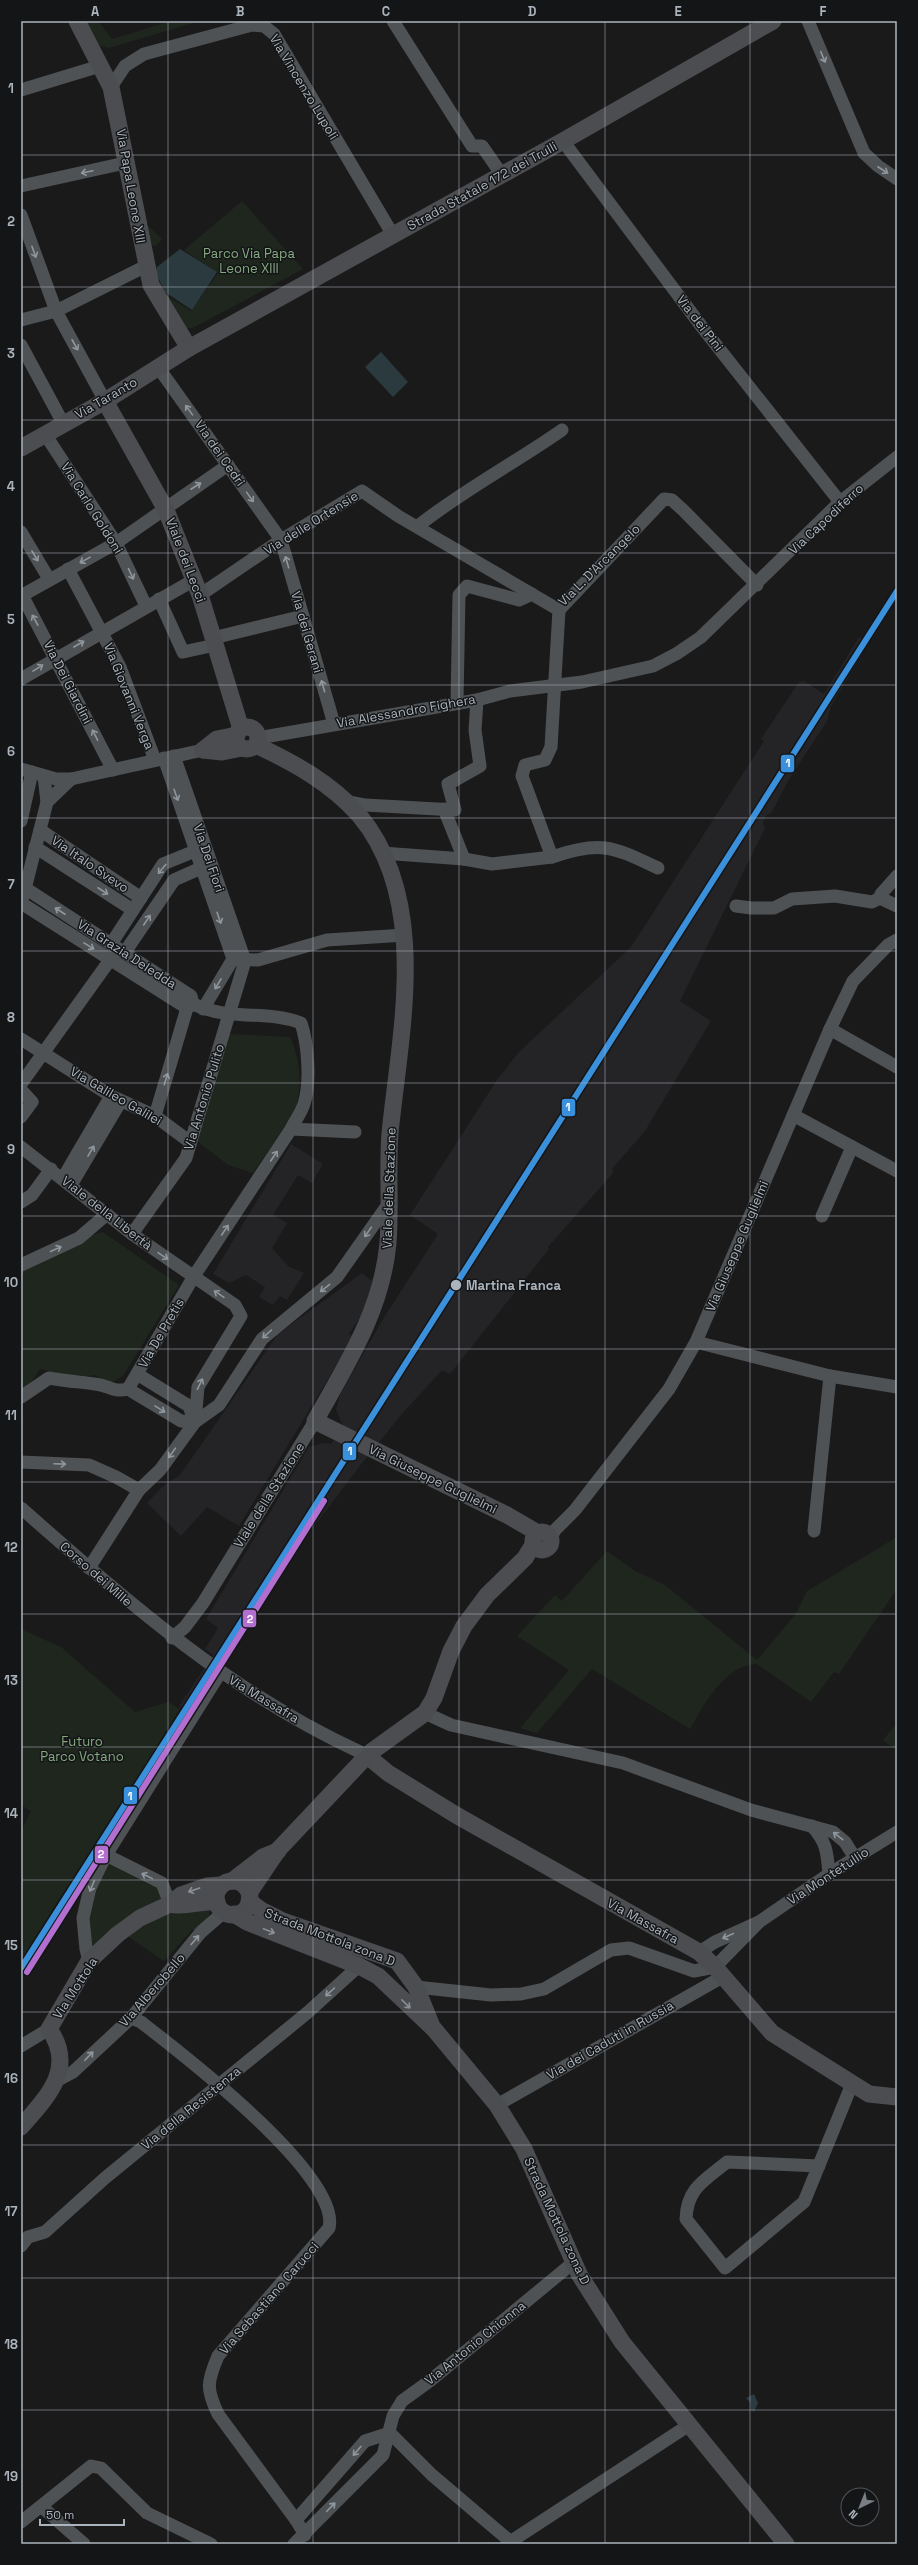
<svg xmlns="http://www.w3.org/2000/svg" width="918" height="2565" font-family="'Space Grotesk',sans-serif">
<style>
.built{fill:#242427}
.green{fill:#1e261e}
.water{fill:#2b3a3e}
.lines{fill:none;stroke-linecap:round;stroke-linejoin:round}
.minor{stroke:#4f5254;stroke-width:13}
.major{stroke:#4c4d50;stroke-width:17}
.rail-1-casing{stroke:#141517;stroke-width:9}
.rail-2-casing{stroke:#141517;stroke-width:9}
.rail-1{stroke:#3a90db;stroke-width:6}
.rail-2{stroke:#b36fd0;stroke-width:6}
.oneway{stroke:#8f979e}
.oneway2{stroke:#8a9097}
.grid{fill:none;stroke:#abb4bd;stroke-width:1;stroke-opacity:0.55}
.stop-dot{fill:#abb4bd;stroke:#141517;stroke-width:1.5}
.labels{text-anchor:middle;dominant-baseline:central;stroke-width:3;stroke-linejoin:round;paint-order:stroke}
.street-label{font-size:13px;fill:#abb4bd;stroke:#141517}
.park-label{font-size:13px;fill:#86aa80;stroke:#141517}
.stop-label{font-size:13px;font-weight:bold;fill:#abb4bd;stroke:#141517;text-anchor:start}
.line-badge{stroke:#141517;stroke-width:1.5}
.badge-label{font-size:11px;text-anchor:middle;font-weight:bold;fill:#fff}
.neatline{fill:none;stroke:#abb4bd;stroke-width:1.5}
.grid-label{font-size:13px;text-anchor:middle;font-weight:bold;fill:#abb4bd}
</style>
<rect width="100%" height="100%" fill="#1a1a1b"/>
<g class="built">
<polygon points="859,637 869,643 831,706 827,721 788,781 772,812 766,816 763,823 765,828 680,1001 711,1021 645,1131 612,1169 614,1172 548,1247 549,1249 450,1374 442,1370 401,1415 359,1467 287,1562 217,1663 189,1713 179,1706 213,1655 205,1649 218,1628 206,1619 309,1447 323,1443 331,1444 343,1426 336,1410 340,1395 383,1319 438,1234 410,1215 497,1080 518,1053 631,947 764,741 761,739 799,682 804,681 824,694"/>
<polygon points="291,1144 323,1164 312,1183 298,1175 273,1215 287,1223 272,1248 288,1266 304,1273 287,1300 280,1296 273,1305 259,1297 265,1287 246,1275 229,1283 213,1274"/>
<polygon points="362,1273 372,1281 368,1306 349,1334 354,1336 239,1526 207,1507 181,1536 147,1503 163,1486 180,1475 278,1334"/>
</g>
<g class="green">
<polygon points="81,21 98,21 112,39 171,21 200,21 109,48 98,45"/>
<polygon points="242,201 303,269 193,328 186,328 167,296 191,311 218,273 184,250"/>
<polygon points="142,220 162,239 156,246 148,245"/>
<path d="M229 1034 290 1037C299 1057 303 1081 297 1103 293 1117 263 1158 253 1173L228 1165 198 1142 210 1101 219 1045Z"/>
<polygon points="103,1232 179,1285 123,1376 111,1383 94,1375 80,1378 40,1369 21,1397 21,1265 79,1238"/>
<path d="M897 1537V1589L839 1674 834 1672 811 1702 757 1664C724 1665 705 1704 690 1729L592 1669 537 1733 520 1728 569 1670 517 1636 555 1595 562 1601 607 1551 635 1571 665 1585 757 1660 795 1615 807 1591Z"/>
<polygon points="21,1629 61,1647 135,1712 168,1702 180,1709 21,1968 21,1831 31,1811 21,1805"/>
<polygon points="897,1723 897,1751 883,1740"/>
<polygon points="106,1862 159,1886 166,1902 92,1951 87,1917 94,1890"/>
<polygon points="182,1909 209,1910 210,1914 198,1930 192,1930 164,1961 127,1936 156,1919"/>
</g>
<g class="water">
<polygon points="180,249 217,272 192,310 165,292 156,273 157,267"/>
<polygon points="381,352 408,382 393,397 365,367"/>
<polygon points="754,2394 758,2403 754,2412 751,2410 750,2402 746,2398"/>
</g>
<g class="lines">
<g class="minor">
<polyline points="393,21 472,146 482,146 502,175"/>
<polyline points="808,21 864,153 878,166 897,179"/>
<polyline points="111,87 125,66 144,54 252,25 264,26 274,34 393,235"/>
<polyline points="21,90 100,66"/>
<polyline points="563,141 702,327 840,502"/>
<polyline points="21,186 125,163"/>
<polyline points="21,215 56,311 105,401"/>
<polyline points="21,320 56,311 146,266"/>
<polyline points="21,345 63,423"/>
<polyline points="158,367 281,540 334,724"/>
<polyline points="45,434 116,543 146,606"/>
<path d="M418 526C463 490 515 463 562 430"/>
<polyline points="21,532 49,579"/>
<polyline points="68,569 120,667 155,760"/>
<polyline points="22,595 113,770"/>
<polyline points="200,595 281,540 362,491 398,516 559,610"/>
<polyline points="21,596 116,543 228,465"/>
<polyline points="159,599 183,652 215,645"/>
<polyline points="559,610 664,499 672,500 683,510 757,585"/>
<polyline points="213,638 303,616"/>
<polyline points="21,679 194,580"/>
<polyline points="457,702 459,595 467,586 519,600 532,594"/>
<polyline points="258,738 477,700 510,691 582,682 653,666 676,654 701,637 840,502 897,457"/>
<polyline points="164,758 233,959 258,960 327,940 405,935"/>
<polyline points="21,769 56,779 71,779 203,750"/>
<polyline points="345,801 365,805 455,810 448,784 480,766 475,730 477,700"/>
<polyline points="47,802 71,779"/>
<polyline points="444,809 464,859"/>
<polyline points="21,821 32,772"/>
<polyline points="40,830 141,898"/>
<polyline points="35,847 133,910"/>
<polyline points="382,853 464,859 492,864 552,857 522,776 525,765 545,760 551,747 559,610"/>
<path d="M552 857C602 840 613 847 658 868"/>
<polyline points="897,876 881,894 880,898 897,906"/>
<polyline points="25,888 191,996 193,1004"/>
<polyline points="23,897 47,802 44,776"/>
<polyline points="21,903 187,1008"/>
<polyline points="736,906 751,908 774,908 792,899 835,896 872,902 880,898"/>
<polyline points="111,944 163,864 195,851"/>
<polyline points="125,952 174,880 201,868"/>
<polyline points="203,1009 233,959"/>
<polyline points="830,1029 897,1067"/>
<polyline points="21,1039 111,1096 155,1116 190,1142"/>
<polyline points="21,1084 115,953"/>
<polyline points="21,1090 32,1102 21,1117"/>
<polyline points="793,1115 897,1171"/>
<polyline points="155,1116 187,1008 193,1004"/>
<polyline points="291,1129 355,1132"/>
<polyline points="21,1147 132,1234 235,1305 241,1316 198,1387 195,1422"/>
<polyline points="63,1178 111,1096"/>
<polyline points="71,1185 121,1101"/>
<polyline points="21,1202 32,1195 51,1169"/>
<polyline points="822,1216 852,1147"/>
<polyline points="132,1234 186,1158 245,961 174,756"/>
<polyline points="21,1265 79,1238 107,1214"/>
<polyline points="696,1342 830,1376 897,1387"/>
<polyline points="137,1374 189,1406 194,1420"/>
<path d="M128 1389 194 1276 291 1129C295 1121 301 1113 304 1104 311 1082 308 1044 301 1023 263 1009 232 1022 193 1004"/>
<polyline points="128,1389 181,1421 195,1422"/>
<path d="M21 1397 49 1378C65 1381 80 1382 95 1384 109 1385 112 1393 128 1389"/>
<polyline points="21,1462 89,1465 116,1477 139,1490"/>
<path d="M21 1508C128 1602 229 1692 360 1752"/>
<polyline points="814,1531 830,1376"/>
<polyline points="550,1539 555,1530 575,1510 669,1389 696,1342 830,1029 853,981 888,945 897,940"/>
<polyline points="89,1568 139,1490 160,1470 195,1422 219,1405 262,1339 337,1277 389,1203"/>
<polyline points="172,1638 185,1627 203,1603 315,1421"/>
<polyline points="425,1713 451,1725 623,1763 751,1810 833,1832 845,1842 855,1858"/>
<path d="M812 1826C827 1843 827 1852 829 1874"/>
<polyline points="106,1855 162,1883 170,1904"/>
<polyline points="699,1952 715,1942 759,1922 829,1874 897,1832"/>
<polyline points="89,1961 86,1949 83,1918 90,1888 106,1855 220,1673"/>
<polyline points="416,1987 491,1995 521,1994 544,1989 611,1950 629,1948 694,1971 715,1967 759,1922"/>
<path d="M131 2018 141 2022C181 2053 342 2176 329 2228L218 2356C207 2382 206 2389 218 2414L296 2520 305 2535"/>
<polyline points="21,2046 49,2029"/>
<polyline points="58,2080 73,2072 131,2018 201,1932 224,1912"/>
<polyline points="497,2105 724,1976"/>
<path d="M819 2166 727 2162C705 2180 687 2188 686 2219L725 2268 804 2202 852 2084"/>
<polyline points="21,2246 28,2237 45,2232 105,2178 307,2013 359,1966"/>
<polyline points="390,2433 432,2475 511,2542"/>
<polyline points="42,2507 84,2544"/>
<polyline points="296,2520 365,2441 390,2433"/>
<polyline points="21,2522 91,2466 101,2468 147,2513 211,2544"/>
<polyline points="294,2544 383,2455 393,2416 402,2401 431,2380 574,2262"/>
<polyline points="507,2544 689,2425"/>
</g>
<g class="major">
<polyline points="77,21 111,87 151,285 189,348"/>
<polyline points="105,401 166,510 200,595 241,729"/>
<polyline points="21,448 105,401 189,348 563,141 773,21"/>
<circle cx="247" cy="738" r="11"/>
<path d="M256 745C294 763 331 783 359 815 431 901 400 1033 390 1133 387 1169 391 1207 388 1243 382 1310 347 1364 315 1421L507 1515 538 1533"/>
<polyline points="203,750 222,752 242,748"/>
<polyline points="203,750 217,739 237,735"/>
<circle cx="542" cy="1541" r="9"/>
<polyline points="371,1752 425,1713 434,1698 451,1651 464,1626 487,1595 525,1558 533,1545"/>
<polyline points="371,1759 388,1773 456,1815 699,1952 715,1967 772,2033 869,2094 897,2097"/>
<polyline points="232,1881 263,1857 278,1851"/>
<circle cx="233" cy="1898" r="17"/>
<polyline points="249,1893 278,1850 362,1761"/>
<polyline points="249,1901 261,1910 283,1921 397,1961 416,1987 431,2024"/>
<path d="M170 1904C186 1908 201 1900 217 1902"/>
<polyline points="234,1914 247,1922 359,1966 378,1976 434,2029 497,2105 524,2149 579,2274 622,2342 786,2544"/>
<path d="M21 2127C46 2098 77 2069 49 2029L89 1961 118 1934 140 1918 170 1904 181 1895 207 1886 221 1885"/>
</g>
<defs>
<polyline id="rail-1" points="21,1968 897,591"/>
<polyline id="rail-2" points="27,1972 324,1501"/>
</defs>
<use href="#rail-1" class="rail-1-casing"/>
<use href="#rail-2" class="rail-2-casing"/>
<use href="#rail-1" class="rail-1"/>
<use href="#rail-2" class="rail-2"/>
</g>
<defs><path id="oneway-shaft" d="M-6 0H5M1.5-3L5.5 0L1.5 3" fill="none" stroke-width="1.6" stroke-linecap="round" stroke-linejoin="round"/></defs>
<g class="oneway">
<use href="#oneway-shaft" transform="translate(823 57) rotate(67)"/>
<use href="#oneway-shaft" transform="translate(883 170) rotate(33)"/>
<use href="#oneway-shaft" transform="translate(87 172) rotate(168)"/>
<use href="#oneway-shaft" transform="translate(34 252) rotate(70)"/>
<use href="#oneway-shaft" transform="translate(75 345) rotate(61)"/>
<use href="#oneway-shaft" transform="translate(189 410) rotate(-126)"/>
<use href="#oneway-shaft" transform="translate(196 486) rotate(-33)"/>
<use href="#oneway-shaft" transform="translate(250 497) rotate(55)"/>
<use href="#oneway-shaft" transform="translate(35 556) rotate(59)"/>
<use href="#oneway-shaft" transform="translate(85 560) rotate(151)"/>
<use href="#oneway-shaft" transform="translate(287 562) rotate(-106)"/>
<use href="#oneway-shaft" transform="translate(131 574) rotate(65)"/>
<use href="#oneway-shaft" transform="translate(35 620) rotate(-119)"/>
<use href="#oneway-shaft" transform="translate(79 644) rotate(-30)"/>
<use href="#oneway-shaft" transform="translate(38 668) rotate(-32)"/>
<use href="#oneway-shaft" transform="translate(323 686) rotate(-106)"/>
<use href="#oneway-shaft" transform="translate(95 735) rotate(-117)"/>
<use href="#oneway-shaft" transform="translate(176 795) rotate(71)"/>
<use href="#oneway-shaft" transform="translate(162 869) rotate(130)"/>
<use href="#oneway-shaft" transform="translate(103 891) rotate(33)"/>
<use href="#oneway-shaft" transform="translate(60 911) rotate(-147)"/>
<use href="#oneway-shaft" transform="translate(219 918) rotate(71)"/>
<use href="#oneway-shaft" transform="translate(147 920) rotate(-56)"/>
<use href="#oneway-shaft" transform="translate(89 946) rotate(32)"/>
<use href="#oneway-shaft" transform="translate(218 984) rotate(121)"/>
<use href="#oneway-shaft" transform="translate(166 1079) rotate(-73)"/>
<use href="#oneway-shaft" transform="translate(91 1151) rotate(-59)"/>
<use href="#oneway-shaft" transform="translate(274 1156) rotate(-56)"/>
<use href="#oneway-shaft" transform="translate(225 1230) rotate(-56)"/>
<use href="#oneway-shaft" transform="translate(368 1232) rotate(125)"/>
<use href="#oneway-shaft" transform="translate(56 1249) rotate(-25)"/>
<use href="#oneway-shaft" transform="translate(163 1256) rotate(34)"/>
<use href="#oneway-shaft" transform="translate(325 1288) rotate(142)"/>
<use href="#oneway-shaft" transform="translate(219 1294) rotate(-146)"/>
<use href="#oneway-shaft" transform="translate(267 1334) rotate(138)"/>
<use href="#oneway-shaft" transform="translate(200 1384) rotate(-64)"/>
<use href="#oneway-shaft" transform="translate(160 1409) rotate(32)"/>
<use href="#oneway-shaft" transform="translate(172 1453) rotate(126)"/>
<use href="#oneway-shaft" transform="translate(60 1464) rotate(2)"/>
<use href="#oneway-shaft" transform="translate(838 1836) rotate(-142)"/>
<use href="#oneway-shaft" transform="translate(147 1876) rotate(-154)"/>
<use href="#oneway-shaft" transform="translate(92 1886) rotate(113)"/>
<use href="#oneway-shaft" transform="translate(728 1936) rotate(156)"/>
<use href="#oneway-shaft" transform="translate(195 1940) rotate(-50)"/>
<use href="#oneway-shaft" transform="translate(330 1992) rotate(138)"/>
<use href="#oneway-shaft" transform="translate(89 2056) rotate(-46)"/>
<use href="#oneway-shaft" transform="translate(357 2451) rotate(130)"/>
<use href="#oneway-shaft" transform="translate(331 2507) rotate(-46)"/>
</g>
<g class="oneway2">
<use href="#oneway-shaft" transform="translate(194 1890) rotate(161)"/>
<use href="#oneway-shaft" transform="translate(269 1931) rotate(21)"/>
<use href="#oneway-shaft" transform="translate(406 2004) rotate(45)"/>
</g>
<path class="grid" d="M168 21V2544M313 21V2544M459 21V2544M605 21V2544M750 21V2544M21 155H897M21 287H897M21 420H897M21 553H897M21 685H897M21 818H897M21 951H897M21 1083H897M21 1216H897M21 1349H897M21 1482H897M21 1614H897M21 1747H897M21 1880H897M21 2012H897M21 2145H897M21 2278H897M21 2410H897"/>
<circle class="stop-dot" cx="456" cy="1285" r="6"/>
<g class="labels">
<g class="street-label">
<text transform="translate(304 87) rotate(59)">Via Vincenzo Lupoli</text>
<text transform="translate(131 186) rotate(80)">Via Papa Leone XIII</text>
<text transform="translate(482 186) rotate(-29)">Strada Statale 172 dei Trulli</text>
<text transform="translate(700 323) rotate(52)">Via dei Pini</text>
<text transform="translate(106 398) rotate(-30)">Via Taranto</text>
<text transform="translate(220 453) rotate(55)">Via dei Cedri</text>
<text transform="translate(92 508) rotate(58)">Via Carlo Goldoni</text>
<text transform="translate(826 519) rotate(-43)">Via Capodiferro</text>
<text transform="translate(311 523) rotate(-32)">Via delle Ortensie</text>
<text transform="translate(186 560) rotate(69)">Viale dei Lecci</text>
<text transform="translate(599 565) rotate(-45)">Via L. D'Arcangelo</text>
<text transform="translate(307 632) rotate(74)">Via dei Gerani</text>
<text transform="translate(68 682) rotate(63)">Via Dei Giardini</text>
<text transform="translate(129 696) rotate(68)">Via Giovanni Verga</text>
<text transform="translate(406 711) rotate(-10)">Via Alessandro Fighera</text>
<text transform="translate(209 858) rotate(71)">Via Dei Fiori</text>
<text transform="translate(90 864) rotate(34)">Via Italo Svevo</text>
<text transform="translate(127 954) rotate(33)">Via Grazia Deledda</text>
<text transform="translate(116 1096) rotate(30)">Via Galileo Galilei</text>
<text transform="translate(204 1097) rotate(-73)">Via Antonio Pulito</text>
<text transform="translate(389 1188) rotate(-88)">Viale della Stazione</text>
<text transform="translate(107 1213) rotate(38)">Viale della Libertà</text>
<text transform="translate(737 1246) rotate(-67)">Via Giuseppe Guglielmi</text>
<text transform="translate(161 1333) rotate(-60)">Via De Pretis</text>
<text transform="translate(433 1479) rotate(26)">Via Giuseppe Guglielmi</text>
<text transform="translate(269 1495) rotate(-58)">Viale della Stazione</text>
<text transform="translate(96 1574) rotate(41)">Corso dei Mille</text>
<text transform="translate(264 1699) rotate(31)">Via Massafra</text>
<text transform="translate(828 1876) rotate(-33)">Via Montetullio</text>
<text transform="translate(643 1921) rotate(29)">Via Massafra</text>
<text transform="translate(330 1937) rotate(21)">Strada Mottola zona D</text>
<text transform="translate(75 1988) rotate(-57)">Via Mottola</text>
<text transform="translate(152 1990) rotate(-49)">Via Alberobello</text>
<text transform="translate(610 2040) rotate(-30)">Via dei Caduti in Russia</text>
<text transform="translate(191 2108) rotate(-39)">Via della Resistenza</text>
<text transform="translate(557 2221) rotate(65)">Strada Mottola zona D</text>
<text transform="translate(269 2298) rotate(-49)">Via Sebastiano Carucci</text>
<text transform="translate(475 2343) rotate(-39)">Via Antonio Chionna</text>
</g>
<g class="park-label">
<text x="249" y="253">Parco Via Papa<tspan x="249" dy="15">Leone XIII</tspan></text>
<text x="82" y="1741">Futuro<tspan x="82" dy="15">Parco Votano</tspan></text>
</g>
<g class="stop-label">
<text x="466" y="1285">Martina Franca</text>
</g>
</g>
<g class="line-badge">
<rect x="780" y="754" width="15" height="19" rx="4" fill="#3a90db"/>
<rect x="561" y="1098" width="15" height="19" rx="4" fill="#3a90db"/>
<rect x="342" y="1442" width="15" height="19" rx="4" fill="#3a90db"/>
<rect x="242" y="1609" width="15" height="19" rx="4" fill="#b36fd0"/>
<rect x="123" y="1786" width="15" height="19" rx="4" fill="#3a90db"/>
<rect x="94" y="1845" width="15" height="19" rx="4" fill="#b36fd0"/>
</g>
<g class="badge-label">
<text x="788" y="767">1</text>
<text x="568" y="1111">1</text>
<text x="350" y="1455">1</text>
<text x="250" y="1623">2</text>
<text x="130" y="1800">1</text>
<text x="101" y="1858">2</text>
</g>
<rect width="918" height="2565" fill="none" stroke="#141517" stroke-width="44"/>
<g transform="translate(860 2507) rotate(223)"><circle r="19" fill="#141517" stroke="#505559"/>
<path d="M0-3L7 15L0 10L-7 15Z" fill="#787e84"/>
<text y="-6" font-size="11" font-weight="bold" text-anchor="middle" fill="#abb4bd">N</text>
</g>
<path d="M40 2519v6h84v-6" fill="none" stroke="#abb4bd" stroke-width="2"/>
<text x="46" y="2519" font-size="12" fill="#abb4bd" stroke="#141517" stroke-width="3" paint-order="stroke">50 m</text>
<rect x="22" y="22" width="874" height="2521" class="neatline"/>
<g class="grid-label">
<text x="95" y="16">A</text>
<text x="240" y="16">B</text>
<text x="386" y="16">C</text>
<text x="532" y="16">D</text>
<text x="678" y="16">E</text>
<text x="823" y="16">F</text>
<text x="11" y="93">1</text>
<text x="11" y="226">2</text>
<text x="11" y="358">3</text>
<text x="11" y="491">4</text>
<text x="11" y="624">5</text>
<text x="11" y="756">6</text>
<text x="11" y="889">7</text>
<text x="11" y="1022">8</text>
<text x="11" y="1154">9</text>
<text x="11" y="1287">10</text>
<text x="11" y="1420">11</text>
<text x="11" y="1552">12</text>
<text x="11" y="1685">13</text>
<text x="11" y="1818">14</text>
<text x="11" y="1950">15</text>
<text x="11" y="2083">16</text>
<text x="11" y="2216">17</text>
<text x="11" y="2349">18</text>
<text x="11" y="2481">19</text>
</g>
</svg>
